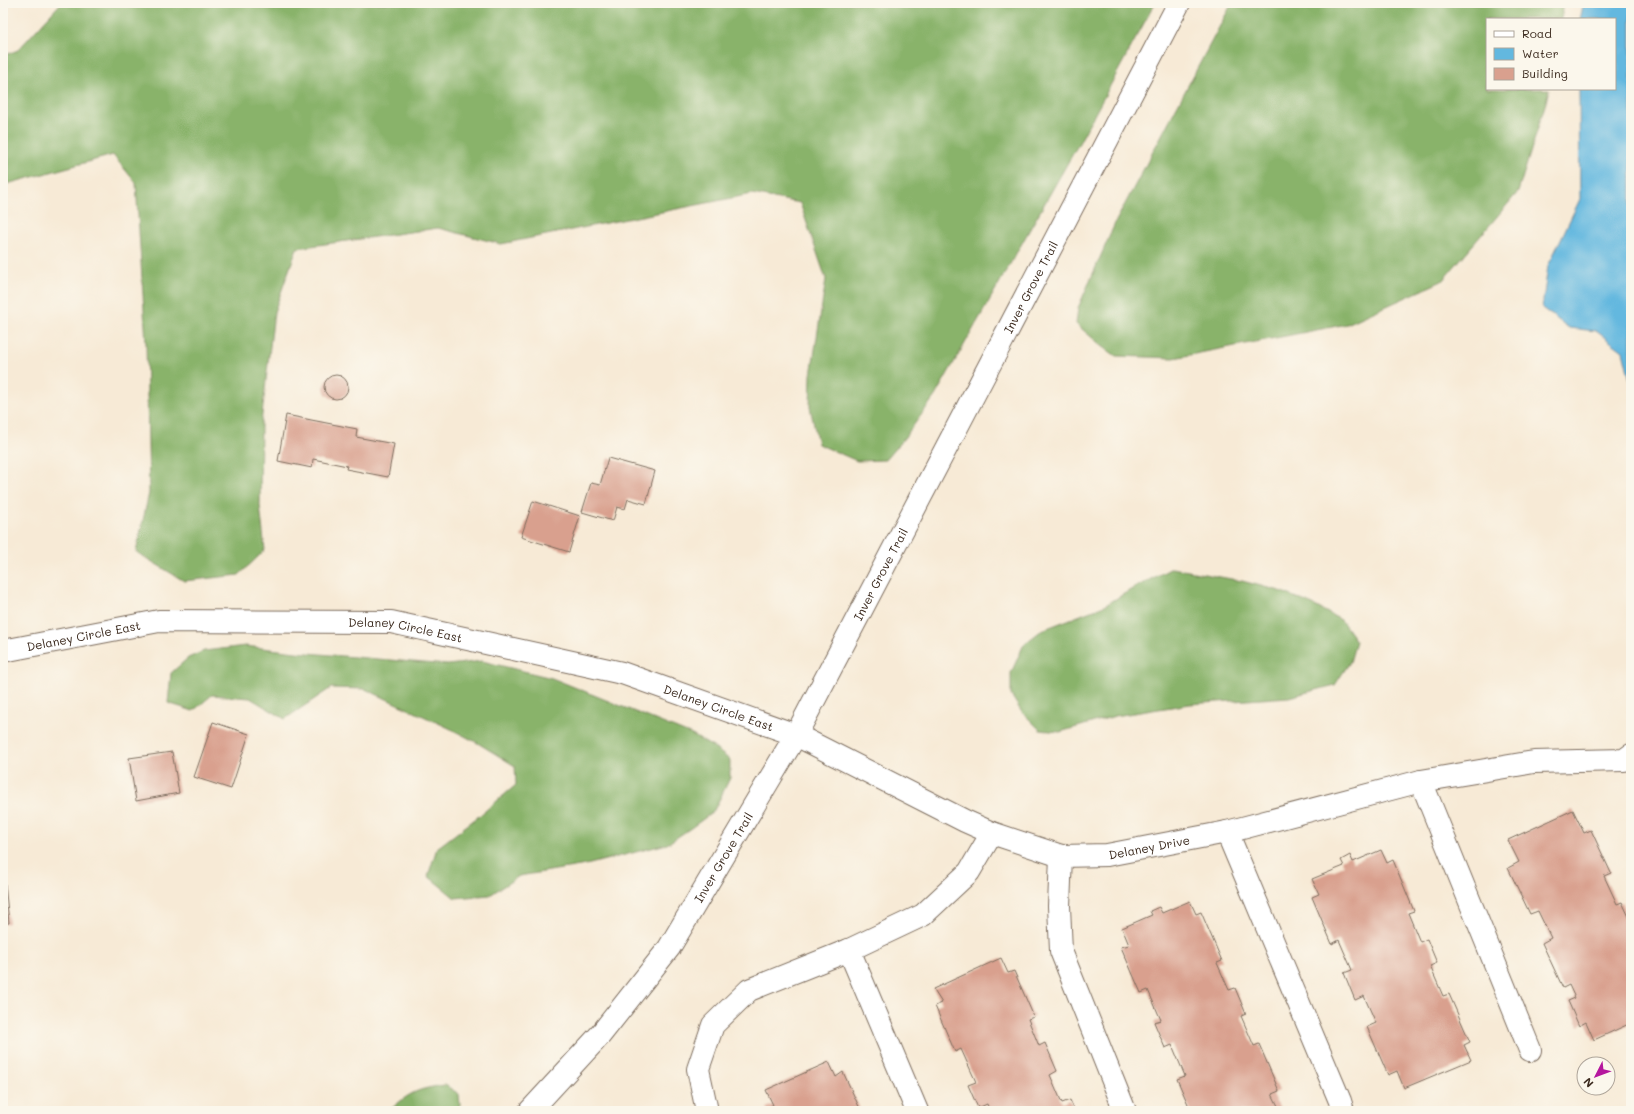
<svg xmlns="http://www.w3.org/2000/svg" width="1634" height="1114" font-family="Mali,sans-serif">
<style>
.forest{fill:#89b36a;stroke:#626e44}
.water{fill:#63b8df;stroke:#4f717e}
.building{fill:#d9a08e}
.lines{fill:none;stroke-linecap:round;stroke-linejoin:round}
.minor-casing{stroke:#7d6d5e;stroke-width:24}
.minor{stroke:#fff;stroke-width:22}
.labels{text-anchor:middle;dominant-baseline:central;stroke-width:3;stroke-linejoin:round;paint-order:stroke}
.street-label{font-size:12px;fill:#3b2a1e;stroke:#fbf7ec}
</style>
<rect width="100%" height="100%" fill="#fbf7ec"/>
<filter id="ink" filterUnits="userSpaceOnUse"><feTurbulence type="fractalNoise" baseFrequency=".025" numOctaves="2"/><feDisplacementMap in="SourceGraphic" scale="8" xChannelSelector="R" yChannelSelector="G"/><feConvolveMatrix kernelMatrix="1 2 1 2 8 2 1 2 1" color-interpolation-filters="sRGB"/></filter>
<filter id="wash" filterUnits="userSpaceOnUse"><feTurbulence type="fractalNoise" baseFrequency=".012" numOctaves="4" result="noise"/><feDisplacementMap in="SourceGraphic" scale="16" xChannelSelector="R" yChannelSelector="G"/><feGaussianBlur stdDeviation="0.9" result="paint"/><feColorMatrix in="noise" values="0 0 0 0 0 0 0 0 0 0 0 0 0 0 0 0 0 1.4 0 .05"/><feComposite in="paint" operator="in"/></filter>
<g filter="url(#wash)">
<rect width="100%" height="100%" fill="#f7ead6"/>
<g class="forest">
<polygon points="61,3 1155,3 1079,143 935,396 905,437 885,460 857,461 818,444 810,407 811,375 826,279 800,203 752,194 501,244 438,228 297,248 274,312 261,424 260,506 265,550 239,575 184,581 136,552 149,493 146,343 136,183 113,155 3,185 3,56 18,50"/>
<polygon points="1232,3 1564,3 1561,19 1487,19 1487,89 1549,89 1546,102 1518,192 1442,281 1347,324 1174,358 1116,356 1102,346 1076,324 1078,308 1116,221"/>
<polygon points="1172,568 1242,581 1280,591 1313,605 1341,620 1356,641 1350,662 1335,685 1289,697 1190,704 1115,716 1060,732 1040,730 1021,711 1011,695 1011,673 1024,644 1042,630 1104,606 1132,589"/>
<polygon points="245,646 296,652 448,665 482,661 552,678 692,735 713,747 730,760 730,778 713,812 691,828 667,844 586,865 519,876 490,895 455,898 428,876 437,848 479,816 516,785 515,766 476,742 449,728 365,689 331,688 285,719 250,698 212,695 193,711 168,703 171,673 188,658 204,651"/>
<path d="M445 1085 459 1094 460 1105 455 1111H389C410 1092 417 1089 445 1085Z"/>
</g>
<polygon class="water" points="1584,3 1631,3 1631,384 1623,351 1596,331 1569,328 1542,308 1548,266 1580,199 1579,89 1615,89 1615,19 1580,19"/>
<g id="blocks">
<g class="building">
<circle cx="336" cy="387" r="12"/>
<polygon points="286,415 357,429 356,437 394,444 388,477 346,469 347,466 313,459 312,468 278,461"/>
<polygon points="608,458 655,471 646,504 628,499 625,509 617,507 613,521 582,512 591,483 600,485"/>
<polygon points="533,501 580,516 569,552 521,537"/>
<polygon points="213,722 249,734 231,789 194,777"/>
<polygon points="172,752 179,793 136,801 129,758"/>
<polygon points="1573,810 1584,833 1591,830 1611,873 1604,876 1617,904 1622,902 1631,921 1631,1023 1594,1040 1586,1022 1579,1026 1568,1001 1575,998 1569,985 1563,988 1542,943 1551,938 1538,911 1530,914 1508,868 1519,862 1508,840"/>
<polygon points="1381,850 1387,863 1393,860 1414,911 1408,913 1420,942 1427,939 1437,963 1430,966 1443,996 1449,994 1470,1042 1464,1045 1471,1060 1404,1088 1397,1071 1388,1075 1367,1027 1376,1023 1364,996 1355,1000 1344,973 1352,970 1339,940 1332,944 1312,897 1319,894 1312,879 1344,866 1341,860 1350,855 1353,862"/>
<polygon points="3,883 5,883 9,923 3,924"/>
<polygon points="1190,901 1196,914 1201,912 1222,961 1217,963 1229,990 1235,988 1246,1014 1241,1016 1254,1046 1259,1044 1279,1091 1272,1094 1279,1108 1272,1111 1191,1111 1177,1079 1185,1076 1172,1045 1165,1048 1154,1022 1161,1020 1148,990 1141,993 1121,947 1129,945 1122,928 1152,915 1150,911 1159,907 1162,913"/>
<polygon points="1001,958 1008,973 1014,971 1034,1017 1028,1019 1039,1046 1045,1043 1057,1071 1050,1075 1062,1103 1070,1100 1075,1111 990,1111 987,1104 978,1108 968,1085 976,1082 961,1049 955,1052 935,1006 942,1003 933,989"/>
<polygon points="829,1062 836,1077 843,1072 861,1111 768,1111 766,1108 773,1105 766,1090"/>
</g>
</g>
</g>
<g filter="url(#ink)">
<use href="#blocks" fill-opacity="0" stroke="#7d6d5e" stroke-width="1"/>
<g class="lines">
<defs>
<g id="minor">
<path id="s1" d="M3 651 159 621 391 622 622 673 796 735 965 821 992 833 1061 856 1107 855 1227 832 1340 1101 1343 1111"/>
<polyline points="1421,781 1530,1050"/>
<polyline points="1227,832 1421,781 1534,762 1624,760 1631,755"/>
<polyline points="1061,856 1059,906 1061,951 1125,1111"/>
<polyline points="849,950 917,1111"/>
<path id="s2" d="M530 1111 601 1034 669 948 796 735 1179 3"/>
<polyline points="707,1111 698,1069 713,1025 749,990 849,950 923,915 969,872 992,833"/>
</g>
</defs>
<use href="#minor" class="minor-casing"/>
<use href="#minor" class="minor"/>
</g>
</g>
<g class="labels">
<g class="street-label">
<text stroke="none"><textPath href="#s2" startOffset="968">Inver Grove Trail</textPath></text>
<text stroke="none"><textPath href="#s2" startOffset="644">Inver Grove Trail</textPath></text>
<text stroke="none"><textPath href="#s1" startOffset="406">Delaney Circle East</textPath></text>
<text stroke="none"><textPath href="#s1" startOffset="82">Delaney Circle East</textPath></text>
<text stroke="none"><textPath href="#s1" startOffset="730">Delaney Circle East</textPath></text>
<text stroke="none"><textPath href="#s1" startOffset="1193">Delaney Drive</textPath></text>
<text stroke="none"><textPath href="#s2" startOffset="320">Inver Grove Trail</textPath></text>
</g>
</g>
<rect width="1634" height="1114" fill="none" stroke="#fbf7ec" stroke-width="16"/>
<rect x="1486" y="18" width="130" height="72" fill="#fbf7ec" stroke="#aea59a"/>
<rect x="1494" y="31" width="20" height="6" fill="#ffffff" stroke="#aea59a"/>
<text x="1522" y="38" font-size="12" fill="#3b2a1e">Road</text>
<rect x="1494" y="48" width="20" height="12" fill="#63b8df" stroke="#aea59a"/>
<text x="1522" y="58" font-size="12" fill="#3b2a1e">Water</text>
<rect x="1494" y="68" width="20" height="12" fill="#d9a08e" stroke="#aea59a"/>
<text x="1522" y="78" font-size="12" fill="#3b2a1e">Building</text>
<g transform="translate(1596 1076) rotate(228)"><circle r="19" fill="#fbf7ec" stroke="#aea59a"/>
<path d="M0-3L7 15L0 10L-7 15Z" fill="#b5179e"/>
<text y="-6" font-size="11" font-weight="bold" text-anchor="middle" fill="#3b2a1e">N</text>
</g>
</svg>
